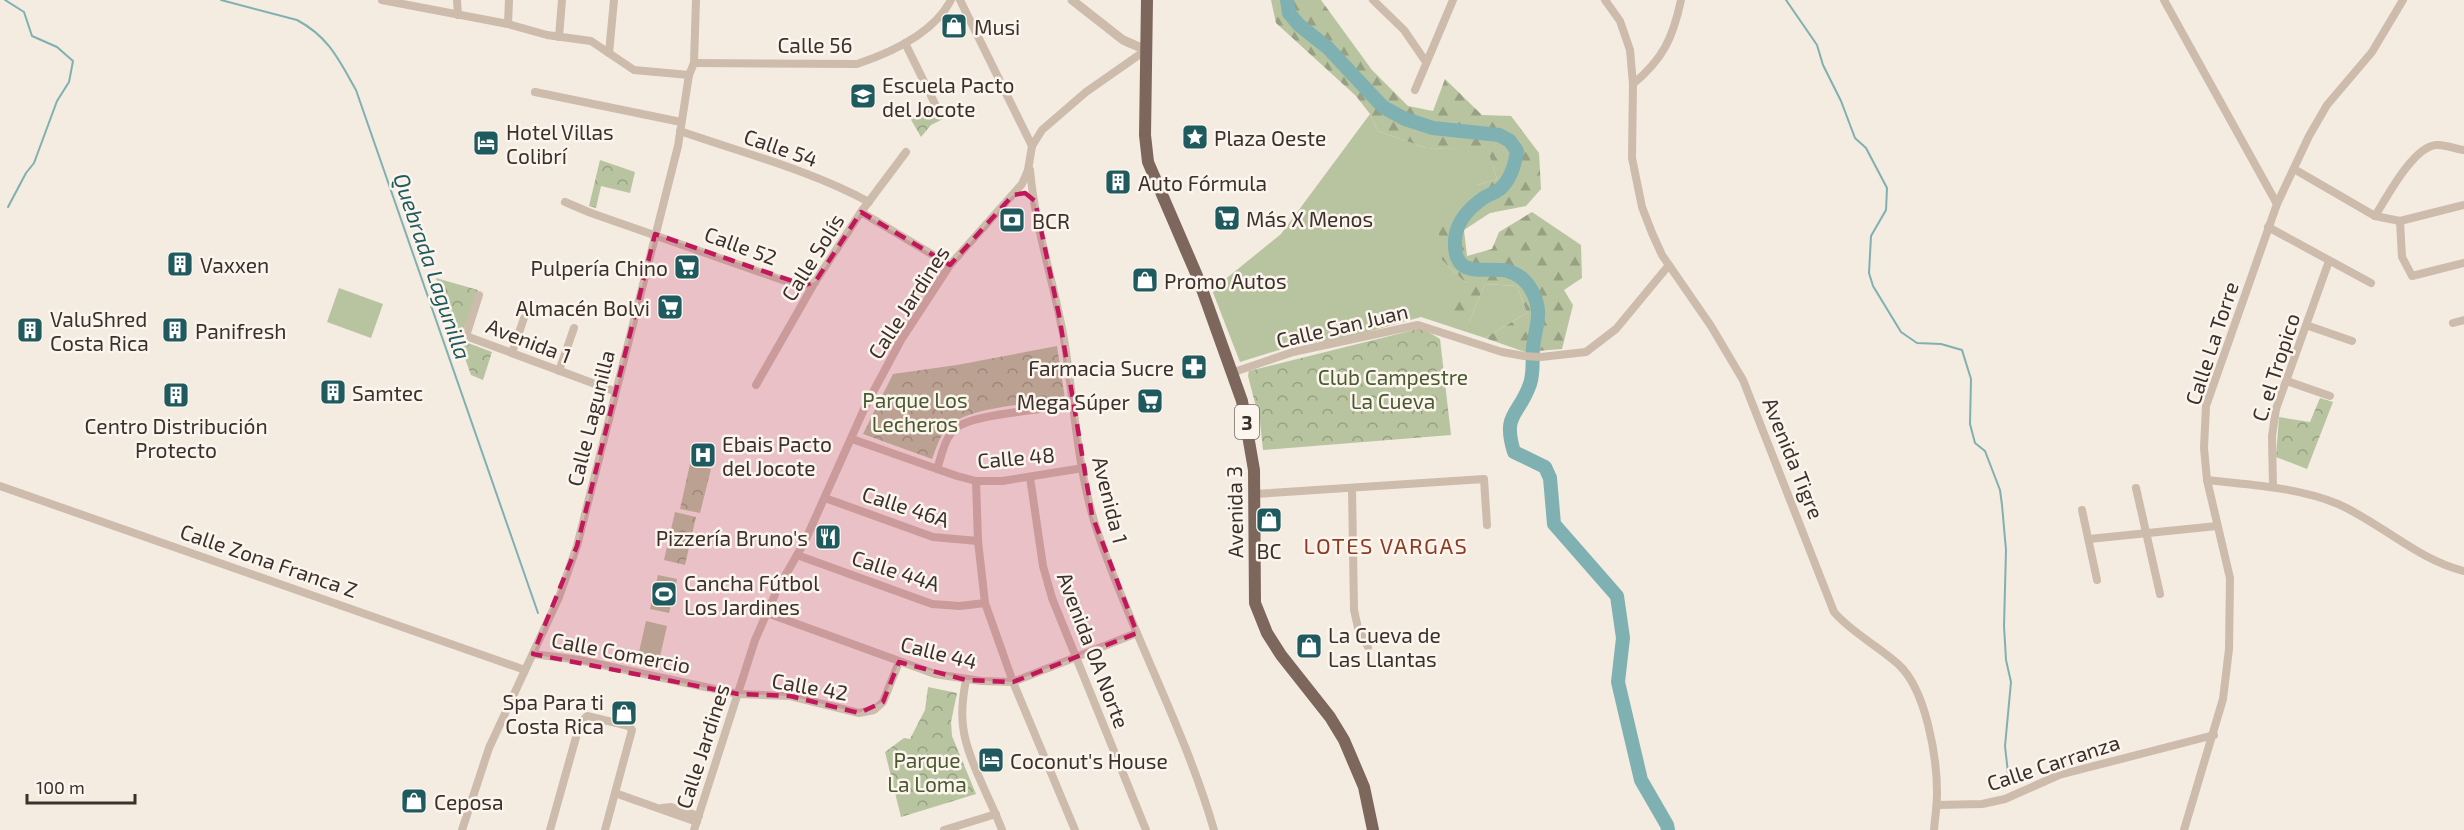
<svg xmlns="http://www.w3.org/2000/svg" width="2464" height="830" font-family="'Exo 2',sans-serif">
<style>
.green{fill:#b8c4a0}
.forest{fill:url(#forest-firs)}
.park{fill:url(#park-crowns)}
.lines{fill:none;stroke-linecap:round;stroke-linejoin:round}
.stream{stroke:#7fb0b2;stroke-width:2}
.river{stroke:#7fb0b2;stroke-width:14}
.minor{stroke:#cdbbac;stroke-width:8}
.tertiary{stroke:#cdbbac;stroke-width:9}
.primary{stroke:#7d675c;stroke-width:12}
.marked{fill:#c2185b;fill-opacity:0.2;stroke:#c2185b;stroke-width:4.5;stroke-dasharray:12 8;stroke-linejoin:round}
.labels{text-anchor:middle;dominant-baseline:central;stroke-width:5;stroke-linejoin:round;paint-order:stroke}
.shield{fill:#fbf5ee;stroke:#756b66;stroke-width:1.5}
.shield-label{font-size:20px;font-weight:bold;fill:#3b302b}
.poi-label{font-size:21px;fill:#3b302b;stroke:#fbf5ee;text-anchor:start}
.street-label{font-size:21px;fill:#3b302b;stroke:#fbf5ee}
.park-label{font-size:21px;fill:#4a5a2e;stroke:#fbf5ee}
.water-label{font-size:22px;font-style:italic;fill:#1f5a5e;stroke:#fbf5ee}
.neighbourhood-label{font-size:22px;letter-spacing:1.5px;fill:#8c3b22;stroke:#fbf5ee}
</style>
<defs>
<pattern id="forest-firs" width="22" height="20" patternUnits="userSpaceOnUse" patternTransform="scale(1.5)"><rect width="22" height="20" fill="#b8c4a0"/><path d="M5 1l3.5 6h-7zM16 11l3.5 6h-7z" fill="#97a083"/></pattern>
<pattern id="park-crowns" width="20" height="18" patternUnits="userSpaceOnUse" patternTransform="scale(1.5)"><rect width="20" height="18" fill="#b8c4a0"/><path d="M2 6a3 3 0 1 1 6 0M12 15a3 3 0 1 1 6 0" fill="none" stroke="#97a083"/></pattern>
</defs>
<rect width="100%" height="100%" fill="#f4ebe1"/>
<g class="green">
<polygon points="1370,114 1378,131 1426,148 1488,149 1497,179 1478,185 1442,260 1466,283 1469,322 1485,284 1517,286 1527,313 1485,338 1421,317 1342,339 1295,345 1240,362 1212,290 1281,234"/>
<polygon points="339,288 383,304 371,338 327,322"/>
<polygon points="658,575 677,579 669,613 650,609"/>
<polygon points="646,621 667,626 658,665 637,661"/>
</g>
<polygon class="forest" points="1271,0 1321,0 1372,70 1408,106 1433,111 1445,79 1482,115 1511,116 1539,153 1541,189 1526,206 1490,213 1464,230 1467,256 1492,249 1499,232 1532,212 1581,245 1582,278 1564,290 1573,305 1562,349 1525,352 1485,338 1527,313 1517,286 1485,284 1469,322 1452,312 1466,283 1442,260 1437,216 1478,185 1497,179 1488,150 1426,148 1378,131 1370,114 1356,96 1276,23"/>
<g class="park">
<polygon points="928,107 931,115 939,117 945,114 947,117 931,125 921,137 910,118"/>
<polygon points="600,160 635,172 630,193 601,186 596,208 589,206"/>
<polygon points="436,278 478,290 460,340 492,352 483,380 471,375"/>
<polygon points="1422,328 1440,339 1451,435 1263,450 1260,422 1248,376 1249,371"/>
<path d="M1057 346 1065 399C1035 404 964 406 946 429 939 438 936 449 932 459L863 434 893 374 957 365Z"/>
<polygon points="2320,398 2333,402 2307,469 2276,457 2279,417 2310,422"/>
<polygon points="690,464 711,469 700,513 680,509"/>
<polygon points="675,512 696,517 685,565 664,560"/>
<polygon points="928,687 957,693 951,722 952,736 976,794 901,817 885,752 904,738 910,739 925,710"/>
</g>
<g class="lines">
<g class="stream">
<polyline points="5,0 24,12 32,36 57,47 73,61 69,82 57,101 34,163 26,173 8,207"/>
<path d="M221 0 297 20C329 37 339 60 356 90L538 613"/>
<polyline points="1786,0 1817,45 1823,65 1841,101 1855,138 1866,148 1887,188 1886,210 1871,236 1869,273 1873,286 1901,332 1917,343 1941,344 1962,350 1971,379 1970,424 1975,443 1985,451 2000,490 2002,505 2006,550 2004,626 2006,660 2011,682 2005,746 2008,773"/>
</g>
<path class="river" d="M1287 0 1289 13 1299 25 1328 48 1383 107 1405 119 1433 128 1499 135 1510 141 1517 151C1515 164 1511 179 1501 188 1497 192 1490 194 1485 197 1470 207 1456 222 1455 240 1453 281 1484 266 1508 271 1518 274 1527 281 1532 291 1544 314 1535 326 1533 348 1532 361 1534 372 1530 384 1519 416 1502 413 1514 452L1545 467 1550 478 1554 524 1617 596 1623 638 1618 682 1641 780 1667 825 1668 830"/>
<g class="minor">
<polyline points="382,0 508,24 547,35 591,41 634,70 689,75"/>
<polyline points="457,0 458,15"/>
<polyline points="960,0 1032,146"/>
<polyline points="1373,0 1404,30 1426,62"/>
<path d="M1605 0 1620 21 1630 50 1633 84 1632 158 1642 207 1652 233 1662 255 1711 326 1743 380 1834 612C1852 633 1877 645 1898 664 1926 689 1937 757 1937 793 1937 806 1935 818 1934 830"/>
<polyline points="2164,0 2277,204 2206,406 2204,448 2207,480 2230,578 2229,649 2223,699 2184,830"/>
<polyline points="508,24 509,0"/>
<polyline points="559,37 562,0"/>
<polyline points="905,43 937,108"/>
<polyline points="609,53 614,0"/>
<path d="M694 63 857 64C890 53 934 33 951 0"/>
<path d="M1633 84C1663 59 1673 38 1681 0"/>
<polyline points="1415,90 1453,0"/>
<polyline points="535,92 681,122"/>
<path d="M680 131C743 153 810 170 869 202"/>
<path d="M2294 169 2375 216C2387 197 2413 147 2436 145 2445 144 2455 149 2464 150"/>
<path d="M1030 170C1035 227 1054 283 1064 339 1075 405 1077 476 1100 539 1134 638 1185 730 1214 830"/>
<polyline points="565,202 591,213 794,284 804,285 815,282"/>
<polyline points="2277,204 2309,136 2327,105 2372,52 2403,0"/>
<polyline points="861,212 950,265"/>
<polyline points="2375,216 2400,221 2464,205"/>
<polyline points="2400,221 2402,257 2412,276 2464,263"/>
<polyline points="2268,227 2371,283"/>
<polyline points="479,295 466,336 614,391"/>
<polyline points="2453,323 2464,320"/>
<polyline points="2306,325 2352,341"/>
<polyline points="512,353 524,318"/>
<polyline points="559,371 574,328"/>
<polyline points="1234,372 1293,352 1418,325 1502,352 1524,356 1541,357 1586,352 1616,329 1669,265"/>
<polyline points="2287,381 2330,396"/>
<polyline points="756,385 815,282 861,212 906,152"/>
<polyline points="852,439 957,476 976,481 1002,481 1083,468"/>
<path d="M937 469C942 455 944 438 956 428 972 414 1049 409 1073 405"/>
<polyline points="1030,477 1043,566 1052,598 1146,830"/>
<path d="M2207 480C2250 485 2297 487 2338 504 2381 523 2418 560 2464 571"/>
<polyline points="976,481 978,541 985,603 1013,682 1075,830"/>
<polyline points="0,486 525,670"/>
<polyline points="2273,487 2272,436 2276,409 2329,261"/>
<polyline points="1352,488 1354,610 1358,628 1368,647"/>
<polyline points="2136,488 2160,594"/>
<polyline points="1255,494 1484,479 1487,525"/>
<polyline points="825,498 933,537 978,541"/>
<polyline points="2082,510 2097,580"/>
<polyline points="2089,539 2217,526"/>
<polyline points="797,555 932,604 960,606 985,603"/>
<polyline points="767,613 935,674 981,681 1013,682 1137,633"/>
<polyline points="533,654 579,660 738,694 790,696 859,713 874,710 883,702 899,662"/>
<path d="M966 680C963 695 961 710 963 726 966 757 991 800 1002 830"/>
<polyline points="615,793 697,822"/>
<polyline points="1937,805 1982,804 2005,799 2059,775 2214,735"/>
<polyline points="662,808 671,807 699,816"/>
<polyline points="462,830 489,748 559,597 577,546 678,146 689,75 694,63 696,0"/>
<polyline points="550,830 580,723 587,716 629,726 632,730 605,830"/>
<polyline points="694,830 755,640 777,590 805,541 865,407 901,340 950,265 1022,184 1028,170 1032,146 1042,130 1086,92 1146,50"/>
<polyline points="944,830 996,814"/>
</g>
<polyline class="tertiary" points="1072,0 1123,40 1146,50"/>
<polyline class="primary" points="1147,0 1145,135 1148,162 1198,278 1242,401 1254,470 1255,603 1267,633 1281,655 1330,717 1344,740 1364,787 1373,830"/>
</g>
<path class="marked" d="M1025 193 1035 201 1059 315 1092 515 1137 633 1013 682 966 680 899 662 883 702 859 713 790 696 738 694 533 654 577 546 655 234 804 285 815 282 861 212 950 265 1013 195Z"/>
<defs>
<symbol id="shop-square" viewBox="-11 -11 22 22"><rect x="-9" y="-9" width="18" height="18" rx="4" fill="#1f5a5e" stroke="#fbf5ee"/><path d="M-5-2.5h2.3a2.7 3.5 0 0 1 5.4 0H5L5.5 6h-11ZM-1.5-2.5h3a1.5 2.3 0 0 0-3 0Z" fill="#fff"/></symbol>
<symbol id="school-square" viewBox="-11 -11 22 22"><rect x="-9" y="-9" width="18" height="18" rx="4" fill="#1f5a5e" stroke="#fbf5ee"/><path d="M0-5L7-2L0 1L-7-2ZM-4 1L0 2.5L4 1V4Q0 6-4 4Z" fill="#fff"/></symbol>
<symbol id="sight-square" viewBox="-11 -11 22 22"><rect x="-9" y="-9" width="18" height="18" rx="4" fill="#1f5a5e" stroke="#fbf5ee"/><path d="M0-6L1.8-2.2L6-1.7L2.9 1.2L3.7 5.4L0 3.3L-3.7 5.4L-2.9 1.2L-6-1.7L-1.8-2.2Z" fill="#fff"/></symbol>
<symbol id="hotel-square" viewBox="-11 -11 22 22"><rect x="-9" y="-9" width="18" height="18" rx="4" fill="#1f5a5e" stroke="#fbf5ee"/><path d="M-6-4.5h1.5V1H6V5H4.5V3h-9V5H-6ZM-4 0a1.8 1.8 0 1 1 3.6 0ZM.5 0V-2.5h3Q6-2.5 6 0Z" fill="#fff"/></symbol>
<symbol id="building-square" viewBox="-11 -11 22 22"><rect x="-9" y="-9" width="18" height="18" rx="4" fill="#1f5a5e" stroke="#fbf5ee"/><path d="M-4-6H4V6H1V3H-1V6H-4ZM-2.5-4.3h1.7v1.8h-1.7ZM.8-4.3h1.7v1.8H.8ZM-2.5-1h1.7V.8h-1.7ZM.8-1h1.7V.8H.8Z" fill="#fff"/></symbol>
<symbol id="supermarket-square" viewBox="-11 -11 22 22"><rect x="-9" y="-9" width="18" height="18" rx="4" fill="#1f5a5e" stroke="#fbf5ee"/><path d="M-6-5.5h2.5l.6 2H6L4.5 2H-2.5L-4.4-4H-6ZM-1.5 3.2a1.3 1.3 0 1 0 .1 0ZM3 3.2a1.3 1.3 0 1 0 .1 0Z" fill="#fff"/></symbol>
<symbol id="bank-square" viewBox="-11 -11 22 22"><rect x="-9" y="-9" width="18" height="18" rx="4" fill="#1f5a5e" stroke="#fbf5ee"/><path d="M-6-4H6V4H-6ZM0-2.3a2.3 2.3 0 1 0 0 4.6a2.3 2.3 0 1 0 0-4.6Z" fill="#fff"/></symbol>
<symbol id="pharmacy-square" viewBox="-11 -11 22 22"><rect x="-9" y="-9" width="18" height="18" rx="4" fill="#1f5a5e" stroke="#fbf5ee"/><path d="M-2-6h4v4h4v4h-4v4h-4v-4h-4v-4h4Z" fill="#fff"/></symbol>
<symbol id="hospital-square" viewBox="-11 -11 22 22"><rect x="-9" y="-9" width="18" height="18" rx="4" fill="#1f5a5e" stroke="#fbf5ee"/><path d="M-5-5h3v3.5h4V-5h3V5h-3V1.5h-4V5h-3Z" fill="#fff"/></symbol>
<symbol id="restaurant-square" viewBox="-11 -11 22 22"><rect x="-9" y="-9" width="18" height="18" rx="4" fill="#1f5a5e" stroke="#fbf5ee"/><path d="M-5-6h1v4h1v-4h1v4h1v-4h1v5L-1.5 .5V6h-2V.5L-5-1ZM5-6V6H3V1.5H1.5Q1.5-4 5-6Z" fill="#fff"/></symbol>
<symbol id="stadium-square" viewBox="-11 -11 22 22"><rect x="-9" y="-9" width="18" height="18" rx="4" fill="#1f5a5e" stroke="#fbf5ee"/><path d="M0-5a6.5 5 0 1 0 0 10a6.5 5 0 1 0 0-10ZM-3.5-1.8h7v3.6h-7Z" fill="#fff"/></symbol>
</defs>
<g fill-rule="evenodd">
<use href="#shop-square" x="939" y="11" width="30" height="30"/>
<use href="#school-square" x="848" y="81" width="30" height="30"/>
<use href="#sight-square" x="1180" y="122" width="30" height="30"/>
<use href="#hotel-square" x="471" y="128" width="30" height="30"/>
<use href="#building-square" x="1103" y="167" width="30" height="30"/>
<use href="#supermarket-square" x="1212" y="203" width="30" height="30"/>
<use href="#bank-square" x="997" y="205" width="30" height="30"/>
<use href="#building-square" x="165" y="249" width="30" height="30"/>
<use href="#supermarket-square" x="672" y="252" width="30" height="30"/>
<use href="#shop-square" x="1130" y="265" width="30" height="30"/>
<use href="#supermarket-square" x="655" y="292" width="30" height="30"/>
<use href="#building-square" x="15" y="315" width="30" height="30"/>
<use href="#building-square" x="160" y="315" width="30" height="30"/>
<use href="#pharmacy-square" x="1179" y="352" width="30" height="30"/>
<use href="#building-square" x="318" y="377" width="30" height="30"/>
<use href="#building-square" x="161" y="380" width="30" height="30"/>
<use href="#supermarket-square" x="1135" y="386" width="30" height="30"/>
<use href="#hospital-square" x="688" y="440" width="30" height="30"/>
<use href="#shop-square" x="1254" y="505" width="30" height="30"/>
<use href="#restaurant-square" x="813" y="522" width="30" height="30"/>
<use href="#stadium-square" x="649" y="579" width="30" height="30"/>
<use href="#shop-square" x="1294" y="631" width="30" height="30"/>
<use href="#shop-square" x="609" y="698" width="30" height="30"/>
<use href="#hotel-square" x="976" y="745" width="30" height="30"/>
<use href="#shop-square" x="399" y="786" width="30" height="30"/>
</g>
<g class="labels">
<rect class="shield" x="1235" y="405" width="24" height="34" rx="4.5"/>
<g class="shield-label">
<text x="1247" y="422">3</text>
</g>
<g class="poi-label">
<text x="974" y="26">Musi</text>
<text x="882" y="84">Escuela Pacto<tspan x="882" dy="24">del Jocote</tspan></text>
<text x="506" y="131">Hotel Villas<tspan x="506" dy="24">Colibrí</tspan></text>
<text x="1214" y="137">Plaza Oeste</text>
<text x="1138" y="182">Auto Fórmula</text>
<text x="1246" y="218">Más X Menos</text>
<text x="1032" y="220">BCR</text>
<text x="200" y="264">Vaxxen</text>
<text x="668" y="267" text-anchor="end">Pulpería Chino</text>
<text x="1164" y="280">Promo Autos</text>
<text x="650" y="307" text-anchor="end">Almacén Bolvi</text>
<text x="50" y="318">ValuShred<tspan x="50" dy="24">Costa Rica</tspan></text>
<text x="195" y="330">Panifresh</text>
<text x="1174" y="367" text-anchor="end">Farmacia Sucre</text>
<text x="352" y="392">Samtec</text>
<text x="1130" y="401" text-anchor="end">Mega Súper</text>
<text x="176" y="425" text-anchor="middle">Centro Distribución<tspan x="176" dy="24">Protecto</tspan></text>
<text x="722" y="443">Ebais Pacto<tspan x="722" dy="24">del Jocote</tspan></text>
<text x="808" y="537" text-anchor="end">Pizzería Bruno's</text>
<text x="1269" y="550" text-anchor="middle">BC</text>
<text x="684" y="582">Cancha Fútbol<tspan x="684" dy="24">Los Jardines</tspan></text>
<text x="1328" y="634">La Cueva de<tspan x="1328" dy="24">Las Llantas</tspan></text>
<text x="604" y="701" text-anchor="end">Spa Para ti<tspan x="604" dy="24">Costa Rica</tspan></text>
<text x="1010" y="760">Coconut's House</text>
<text x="434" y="801">Ceposa</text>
</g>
<g class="street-label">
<text x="815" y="44">Calle 56</text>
<text transform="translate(781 147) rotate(19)">Calle 54</text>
<text transform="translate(741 245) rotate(20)">Calle 52</text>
<text transform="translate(812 257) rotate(-58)">Calle Solís</text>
<text transform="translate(908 302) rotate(-57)">Calle Jardines</text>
<text transform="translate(1342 325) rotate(-13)">Calle San Juan</text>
<text transform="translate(529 340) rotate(21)">Avenida 1</text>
<text transform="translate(2211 343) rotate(-72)">Calle La Torre</text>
<text transform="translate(2275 367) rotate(-72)">C. el Tropico</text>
<text transform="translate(590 418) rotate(-76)">Calle Lagunilla</text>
<text transform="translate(1016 457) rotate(-5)">Calle 48</text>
<text transform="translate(1794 458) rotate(68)">Avenida Tigre</text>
<text transform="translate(1111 500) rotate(76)">Avenida 1</text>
<text transform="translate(906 506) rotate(18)">Calle 46A</text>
<text transform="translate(1234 512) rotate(-91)">Avenida 3</text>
<text transform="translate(269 560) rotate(19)">Calle Zona Franca Z</text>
<text transform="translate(896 570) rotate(18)">Calle 44A</text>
<text transform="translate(1094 650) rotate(69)">Avenida 0A Norte</text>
<text transform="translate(621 652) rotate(11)">Calle Comercio</text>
<text transform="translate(939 652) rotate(14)">Calle 44</text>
<text transform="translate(810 686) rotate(10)">Calle 42</text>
<text transform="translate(702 746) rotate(-72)">Calle Jardines</text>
<text transform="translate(2053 762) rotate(-18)">Calle Carranza</text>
</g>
<g class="park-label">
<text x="1393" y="376">Club Campestre<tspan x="1393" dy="24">La Cueva</tspan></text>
<text x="915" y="399">Parque Los<tspan x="915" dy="24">Lecheros</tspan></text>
<text x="927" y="759">Parque<tspan x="927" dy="24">La Loma</tspan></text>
</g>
<g class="water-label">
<text transform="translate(433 266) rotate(71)">Quebrada Lagunilla</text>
</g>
<g class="neighbourhood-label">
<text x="1386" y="545">LOTES VARGAS</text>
</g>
</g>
<path d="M27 794v9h108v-9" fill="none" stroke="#3b302b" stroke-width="3"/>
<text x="36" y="794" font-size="18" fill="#3b302b" stroke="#fbf5ee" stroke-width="4.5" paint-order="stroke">100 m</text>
</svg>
